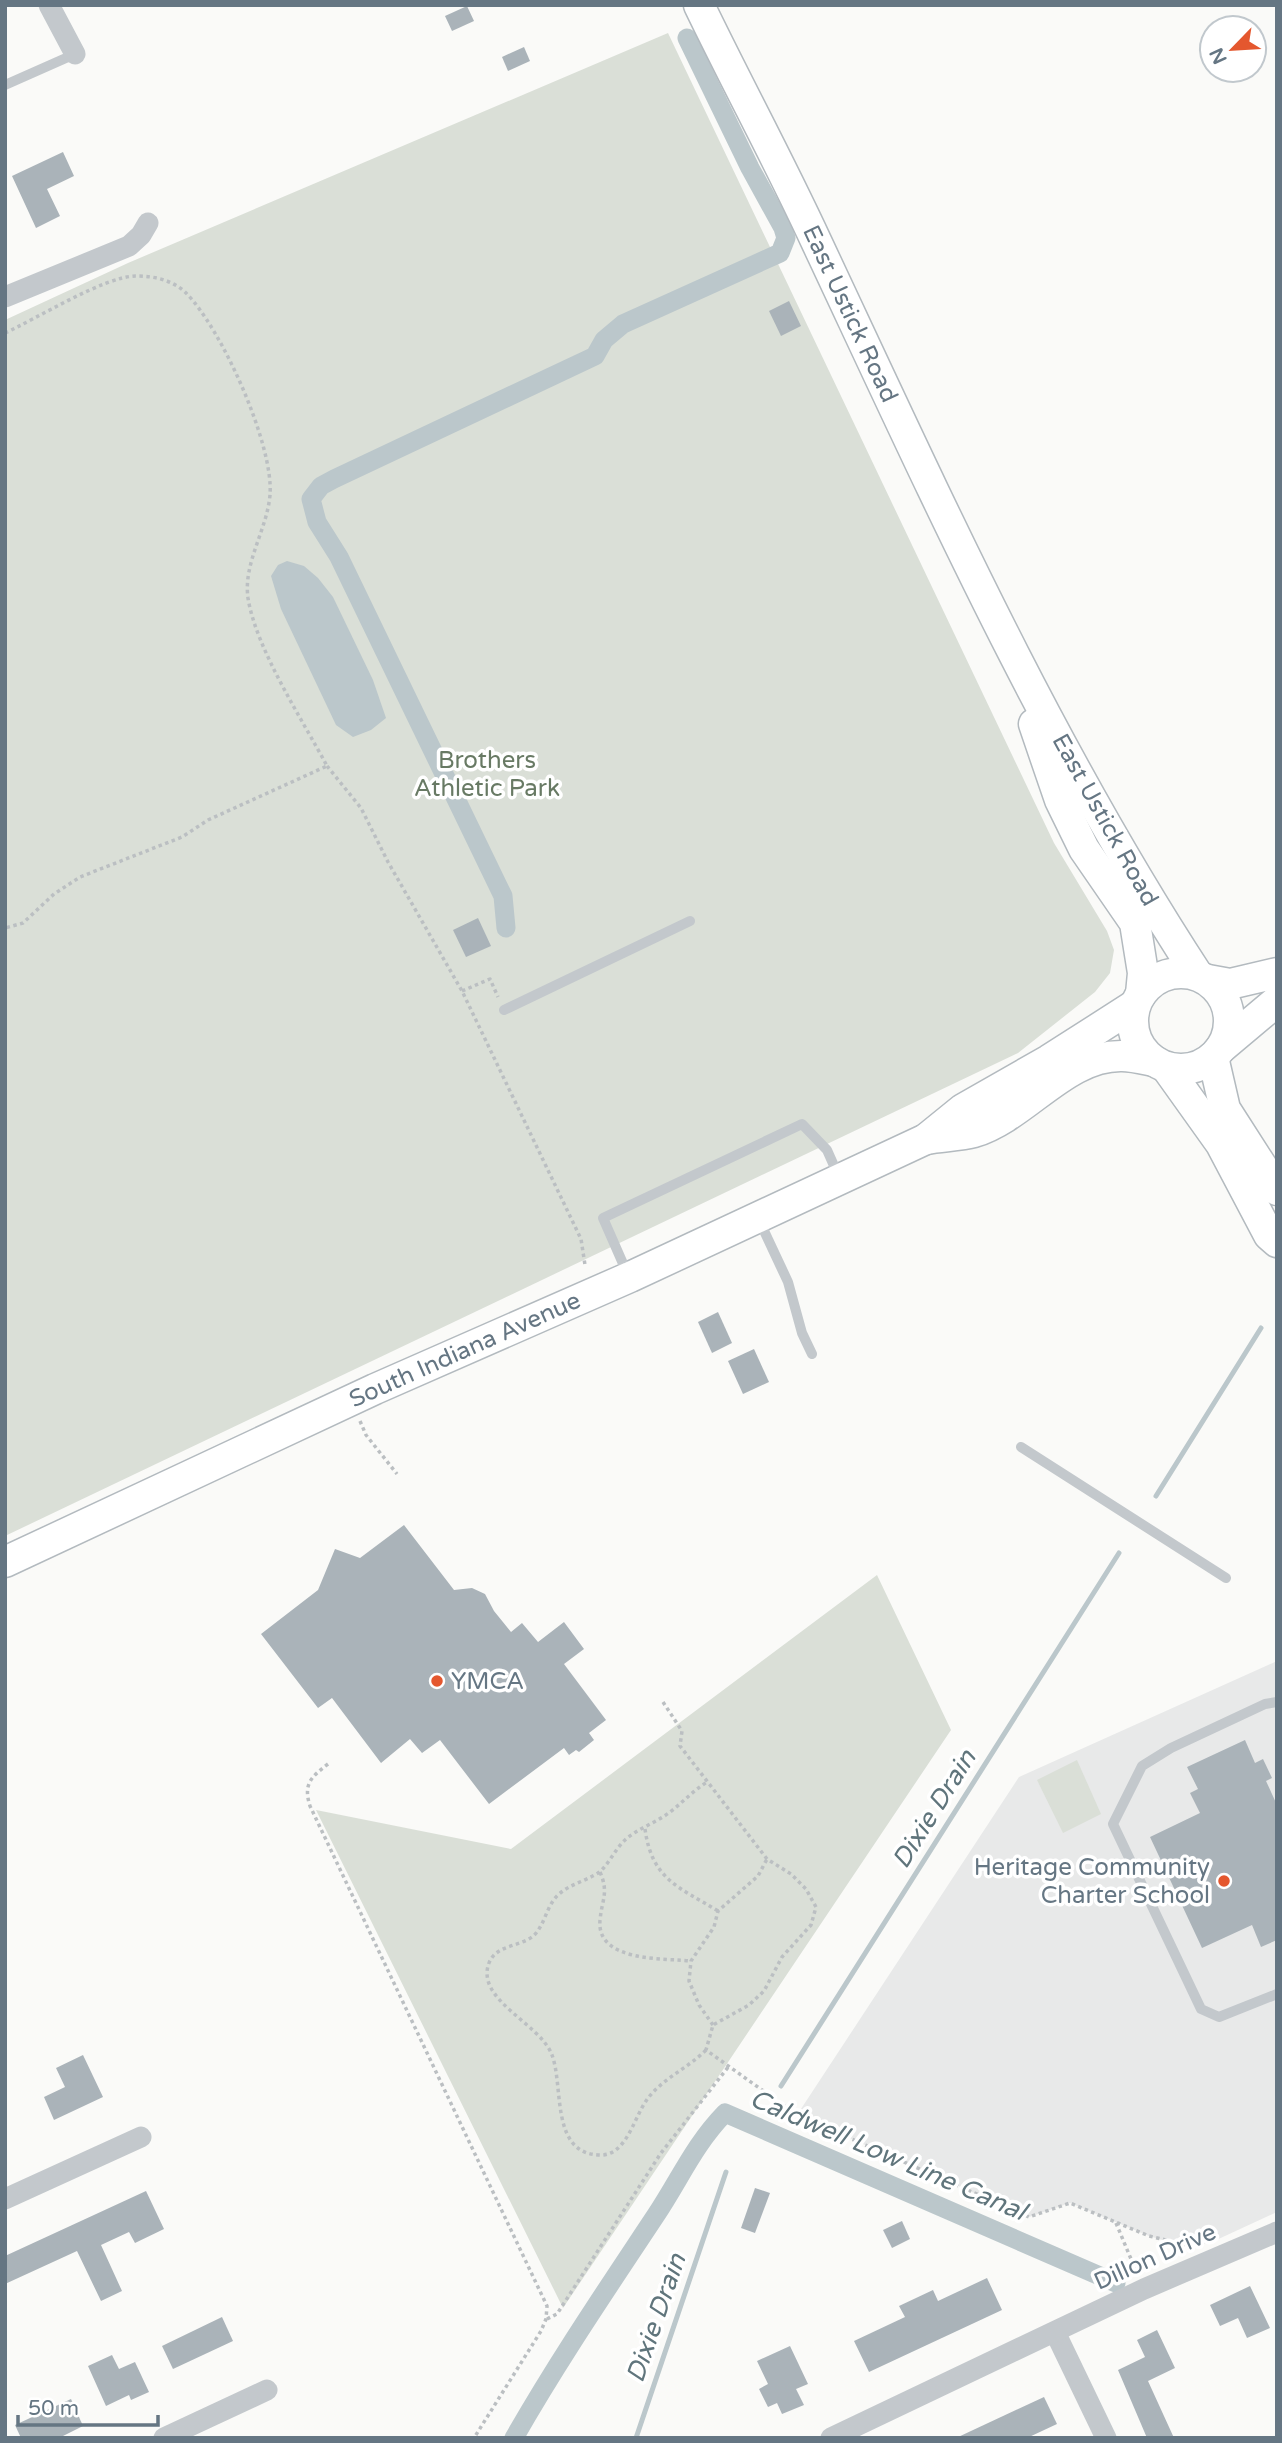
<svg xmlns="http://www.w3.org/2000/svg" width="1282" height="2443" font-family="'Varela Round',sans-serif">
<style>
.built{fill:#e8e9e9}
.green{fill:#dadfd7}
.water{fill:#bbc7cb}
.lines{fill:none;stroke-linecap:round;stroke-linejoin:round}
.stream{stroke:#bbc7cb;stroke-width:5}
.canal{stroke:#bbc7cb;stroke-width:19}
.building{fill:#aab3b9}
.secondary-casing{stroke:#b3babf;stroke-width:33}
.path{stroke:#bbbfc2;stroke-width:3.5;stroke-dasharray:3.5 3.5;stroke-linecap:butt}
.service{stroke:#c3c8cc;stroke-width:10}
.minor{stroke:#c3c8cc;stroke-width:21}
.secondary{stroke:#fff;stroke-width:30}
.poi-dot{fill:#e4572e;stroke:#fff;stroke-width:2.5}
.labels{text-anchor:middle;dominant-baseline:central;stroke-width:7;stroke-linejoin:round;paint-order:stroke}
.street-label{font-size:24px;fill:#657683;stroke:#fff}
.park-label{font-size:24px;fill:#687a64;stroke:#fff}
.poi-label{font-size:24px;fill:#657683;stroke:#fff;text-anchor:start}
.water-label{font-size:26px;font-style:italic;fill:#60757c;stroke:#fff}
</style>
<rect width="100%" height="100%" fill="#fafaf8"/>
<polygon class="built" points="1277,1661 1277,2212 1212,2242 1186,2247 1149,2236 1070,2203 1029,2217 797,2115 1019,1777"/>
<g class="green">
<polygon points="668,33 1054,843 1107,931 1114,950 1110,973 1095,992 1018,1053 5,1536 5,320 128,263"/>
<polygon points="877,1575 951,1730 563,2308 316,1810 511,1849"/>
<polygon points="1077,1760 1101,1814 1063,1833 1037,1780"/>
</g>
<polygon class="water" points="287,561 304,566 318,578 333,597 373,680 386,718 371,730 353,737 336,725 281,609 271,576 278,565"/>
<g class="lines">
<g class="stream">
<polyline points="1156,1496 1261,1328"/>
<polyline points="781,2086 1119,1553"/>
<polyline points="636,2438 726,2172"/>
</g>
<g class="canal">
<polyline points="506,928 503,896 339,557 317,522 311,499 321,486 334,479 595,356 604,340 623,324 780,253 786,238 783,228 750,168 687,38"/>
<path d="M514 2438C558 2361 607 2289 656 2215 680 2179 694 2145 725 2113L1116 2283"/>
</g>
</g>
<g class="building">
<polygon points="467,6 474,21 452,31 445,16"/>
<polygon points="524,47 530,61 508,71 502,57"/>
<polygon points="63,152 74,176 47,189 60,216 36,228 12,176"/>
<polygon points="789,301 801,326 781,336 769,311"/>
<polygon points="478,918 491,946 466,957 453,930"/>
<polygon points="718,1312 732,1343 712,1353 698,1322"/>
<polygon points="754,1349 769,1382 743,1394 728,1361"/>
<polygon points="404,1525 454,1590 472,1588 485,1594 494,1611 511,1632 522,1623 538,1642 564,1622 584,1649 564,1664 606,1720 589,1733 594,1740 579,1752 576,1750 569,1755 564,1748 489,1804 440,1740 422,1753 410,1739 381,1763 332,1698 318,1708 261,1634 318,1590 335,1549 360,1558"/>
<polygon points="1245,1740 1255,1763 1263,1759 1272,1778 1266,1781 1277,1805 1277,1940 1261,1947 1252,1925 1202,1948 1150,1837 1200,1813 1190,1793 1198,1789 1187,1767"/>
<polygon points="83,2055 103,2097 54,2120 44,2097 65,2087 56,2068"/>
<polygon points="755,2188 770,2193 755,2233 741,2228"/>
<polygon points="146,2191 164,2229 135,2243 129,2232 101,2245 122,2291 101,2301 77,2251 5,2284 5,2256"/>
<polygon points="902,2221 910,2239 892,2248 883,2230"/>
<polygon points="987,2278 1002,2310 869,2372 854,2341 905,2317 899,2306 933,2290 938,2301"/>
<polygon points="1250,2286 1270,2328 1247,2338 1238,2318 1220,2326 1210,2305"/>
<polygon points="222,2317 233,2341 173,2369 162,2346"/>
<polygon points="1157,2330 1175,2368 1148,2381 1174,2438 1147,2438 1118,2370 1145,2357 1137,2340"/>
<polygon points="790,2346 808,2384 796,2389 804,2405 782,2414 777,2403 768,2407 759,2389 768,2384 757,2361"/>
<polygon points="112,2355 119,2369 135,2362 149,2392 131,2400 129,2395 106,2406 88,2366"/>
<polygon points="1044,2397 1057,2424 1027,2438 956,2438"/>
<polygon points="71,2399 83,2426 59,2438 21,2438 15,2425"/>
</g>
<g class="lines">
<defs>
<g id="secondary">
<path d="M699 5C737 84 779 161 816 241 933 490 1046 743 1197 974"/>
<polyline points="1034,724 1060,800 1084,849 1135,923 1143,973 1141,994"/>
<circle cx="1181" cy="1021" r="48"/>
<polyline points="1208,980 1230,984 1277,973"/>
<polyline points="1221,1048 1277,1001"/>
<polyline points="1213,1057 1225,1109 1277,1190"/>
<polyline points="1166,1067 1221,1144 1269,1235 1277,1242"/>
<path d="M926 1139C941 1136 959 1136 974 1132 1026 1116 1065 1055 1122 1056 1132 1056 1144 1059 1154 1061"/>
<polyline points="5,1562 375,1389 630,1277 926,1139 963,1109 1049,1060 1135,1005"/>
</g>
</defs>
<use href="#secondary" class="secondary-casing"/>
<g class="path">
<path d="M5 333C36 319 105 276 136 276 154 276 172 280 185 292 221 327 274 445 270 495 267 530 243 563 248 598 256 649 302 719 327 766L208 820 182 837 80 877 54 894 23 923 5 928"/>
<polyline points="327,766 361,808 388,862 462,991 581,1239 585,1265"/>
<polyline points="462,991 490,979 498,997"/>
<polyline points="360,1421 366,1435 397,1474"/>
<polyline points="663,1702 682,1731 680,1746 767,1859 791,1874 806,1889 816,1907 811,1925 782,1957 764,1991 749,2005 713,2025 706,2050 797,2115 1029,2217 1070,2203 1149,2236 1191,2246"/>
<path d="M328 1764C311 1777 303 1784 310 1806L547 2306 546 2319 541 2331 474 2438"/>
<path d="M645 1829C652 1880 679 1887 718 1911"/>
<path d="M600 1872C609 1893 602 1899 600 1920 596 1963 666 1958 691 1961"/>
<polyline points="713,2025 699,2005 689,1981 691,1961 714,1927 718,1911 758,1876 767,1859"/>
<path d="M706 2050C687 2069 661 2079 646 2101 634 2118 626 2156 600 2155 550 2154 564 2087 552 2055 540 2023 475 2000 489 1963 496 1945 518 1947 532 1937 544 1928 546 1907 557 1896 569 1884 584 1882 598 1873 608 1866 615 1849 625 1840 638 1828 656 1823 670 1812 683 1802 693 1791 707 1782"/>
<polyline points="1116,2223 1136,2271"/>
<polyline points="547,2319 557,2314 661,2153 729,2066"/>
</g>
<g class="service">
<polyline points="5,85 75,54"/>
<polyline points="504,1010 690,921"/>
<polyline points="759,1220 788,1282 802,1333 812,1354"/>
<polyline points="628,1275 603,1218 802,1124 827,1150 839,1177"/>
<polyline points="1021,1447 1226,1578"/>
<polyline points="1277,1702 1265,1704 1171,1748 1142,1766 1113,1824 1201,2009 1219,2017 1277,1994"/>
</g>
<g class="minor">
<polyline points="49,5 75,54"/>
<polyline points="5,297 129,246 141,235 148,223"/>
<polyline points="5,2199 141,2137"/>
<polyline points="1055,2332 1106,2438"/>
<polyline points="164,2438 267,2390"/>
<polyline points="831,2438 1144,2289 1277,2232"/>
</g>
<use href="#secondary" class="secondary"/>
</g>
<g class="poi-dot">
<circle cx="437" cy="1681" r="7"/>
<circle cx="1224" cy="1881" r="7"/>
</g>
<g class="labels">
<g class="street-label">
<text transform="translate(850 314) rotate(65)">East Ustick Road</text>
<text transform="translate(1105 820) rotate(61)">East Ustick Road</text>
<text transform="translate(465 1350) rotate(-24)">South Indiana Avenue</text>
<text transform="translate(1155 2257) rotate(-24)">Dillon Drive</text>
</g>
<g class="park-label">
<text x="487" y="760">Brothers<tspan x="487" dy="28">Athletic Park</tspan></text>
</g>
<g class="poi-label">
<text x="451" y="1681">YMCA</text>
<text x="1210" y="1867" text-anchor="end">Heritage Community<tspan x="1210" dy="28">Charter School</tspan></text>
</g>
<g class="water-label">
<text transform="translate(934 1809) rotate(-58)">Dixie Drain</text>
<text transform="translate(888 2155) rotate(23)">Caldwell Low Line Canal</text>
<text transform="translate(656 2318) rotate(-71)">Dixie Drain</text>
</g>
</g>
<rect width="1282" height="2443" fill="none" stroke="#657683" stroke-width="14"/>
<g transform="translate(1233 49) rotate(245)"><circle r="33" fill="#ffffff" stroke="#c1c8cd" stroke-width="2"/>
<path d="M0-5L12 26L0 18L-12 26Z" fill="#e4572e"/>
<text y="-10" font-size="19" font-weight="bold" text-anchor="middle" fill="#657683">N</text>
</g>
<path d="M18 2415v10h140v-10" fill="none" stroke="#657683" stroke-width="3.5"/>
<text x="28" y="2415" font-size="21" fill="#657683" stroke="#ffffff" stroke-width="5" paint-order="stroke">50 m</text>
</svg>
